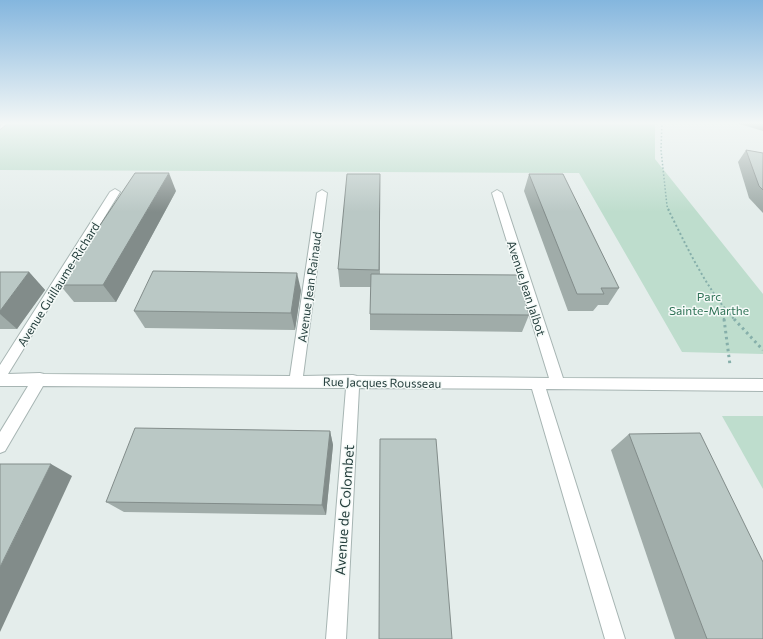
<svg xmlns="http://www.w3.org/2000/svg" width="763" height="639" font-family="Commissioner,sans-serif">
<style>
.green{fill:#beddcd}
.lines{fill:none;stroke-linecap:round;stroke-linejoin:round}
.minor-casing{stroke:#a7b5b3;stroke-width:2}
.path-far2{stroke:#86afaa;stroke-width:1.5;stroke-dasharray:1.5 2;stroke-linecap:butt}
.path-far1{stroke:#86afaa;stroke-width:2;stroke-dasharray:2 2.5;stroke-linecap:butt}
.path{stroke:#86afaa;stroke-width:3;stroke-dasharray:2.5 3.5;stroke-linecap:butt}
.minor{fill:#fff;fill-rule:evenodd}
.wall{fill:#a0aca9}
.shaded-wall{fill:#828c8a}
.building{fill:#bac8c5;stroke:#828c8a}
.labels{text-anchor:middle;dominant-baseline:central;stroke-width:3;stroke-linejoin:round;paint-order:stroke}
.street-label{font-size:12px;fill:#243e3c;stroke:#f5faf8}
.park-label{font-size:12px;fill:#307357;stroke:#f5faf8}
.near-street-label{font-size:14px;fill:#243e3c;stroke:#f5faf8}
</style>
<rect width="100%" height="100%" fill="#e4edeb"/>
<g class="green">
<polygon points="5,122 655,122 655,159 763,294 763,354 682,352 579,173 0,170 0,127"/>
<polygon points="722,416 763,416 763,489"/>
</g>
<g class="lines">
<defs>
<g id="minor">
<polygon points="1,122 9,122 0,129"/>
<polygon points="115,189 120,192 8,374 40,373 44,374 290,376 317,193 322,190 327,193 303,376 353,375 357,376 549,378 492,193 497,190 502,193 563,378 763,379 763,391 546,389 625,639 605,639 532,389 359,388 346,639 326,639 346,388 43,386 5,451 0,453 0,432 28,386 0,386 0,365 110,192"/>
</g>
</defs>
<use href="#minor" class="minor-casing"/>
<polyline class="path-far2" points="662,122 661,150 667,206 669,210"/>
<g class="path-far1">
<path d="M668 209C686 245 707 291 735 320"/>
<polyline points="723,309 724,320"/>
</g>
<g class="path">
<polyline points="724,319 730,365"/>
<polyline points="734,319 763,350"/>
</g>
<use href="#minor" class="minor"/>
</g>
<g class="wall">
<polygon points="733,122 763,122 763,131"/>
<polygon points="746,150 763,153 763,213 749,198 738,162"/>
<polygon points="380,174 380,274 529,315 522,332 370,330 370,314 371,287 340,287 338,269"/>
<polygon points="529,174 619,288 608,305 598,305 593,311 568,311 524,191"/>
<polygon points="176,191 116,302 74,302 60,285"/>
<polygon points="0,272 29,272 45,290 17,329 0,329"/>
<polygon points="301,290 295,330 145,328 134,311"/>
<polygon points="330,431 333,445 326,515 124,512 106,502"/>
<polygon points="629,434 763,639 675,639 611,450"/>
</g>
<g class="shaded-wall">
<polygon points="169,173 176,191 116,302 103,285"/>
<polygon points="29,272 45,290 17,329 0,314 0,311"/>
<polygon points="297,273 301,290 295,330 291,313"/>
<polygon points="330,431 333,445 326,515 322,505"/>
<polygon points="51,464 72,476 0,632 0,567"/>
</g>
<g class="building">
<polygon points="746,150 763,153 763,190 759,186"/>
<polygon points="135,173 169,173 103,285 60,285"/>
<polygon points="347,174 380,174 379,270 338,269"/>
<polygon points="529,174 563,174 619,288 601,288 604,294 577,294"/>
<polygon points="153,271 297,273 291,313 134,311"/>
<polygon points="0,272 29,272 0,311"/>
<polygon points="371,274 518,275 529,315 370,314"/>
<polygon points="135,428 330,431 322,505 106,502"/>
<polygon points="700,433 763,562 763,639 707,639 629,434"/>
<polygon points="380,439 436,439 452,639 379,639"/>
<polygon points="0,464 51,464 0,567"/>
</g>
<linearGradient id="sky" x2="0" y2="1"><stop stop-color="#84b6de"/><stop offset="0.58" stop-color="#f3f7f6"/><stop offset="1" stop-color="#f3f7f6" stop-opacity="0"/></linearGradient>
<rect width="763" height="212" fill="url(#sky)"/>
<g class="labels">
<g class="street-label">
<text transform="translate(58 284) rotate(-58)">Avenue Guillaume-Richard</text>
<text transform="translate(309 287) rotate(-82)">Avenue Jean Rainaud</text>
<text transform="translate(527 288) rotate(72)">Avenue Jean Jalbot</text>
<text transform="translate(382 382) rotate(1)">Rue Jacques Rousseau</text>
</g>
<g class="park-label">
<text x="709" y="296">Parc<tspan x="709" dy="14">Sainte-Marthe</tspan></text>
</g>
<g class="near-street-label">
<text transform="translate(344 510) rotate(-86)">Avenue de Colombet</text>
</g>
</g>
</svg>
